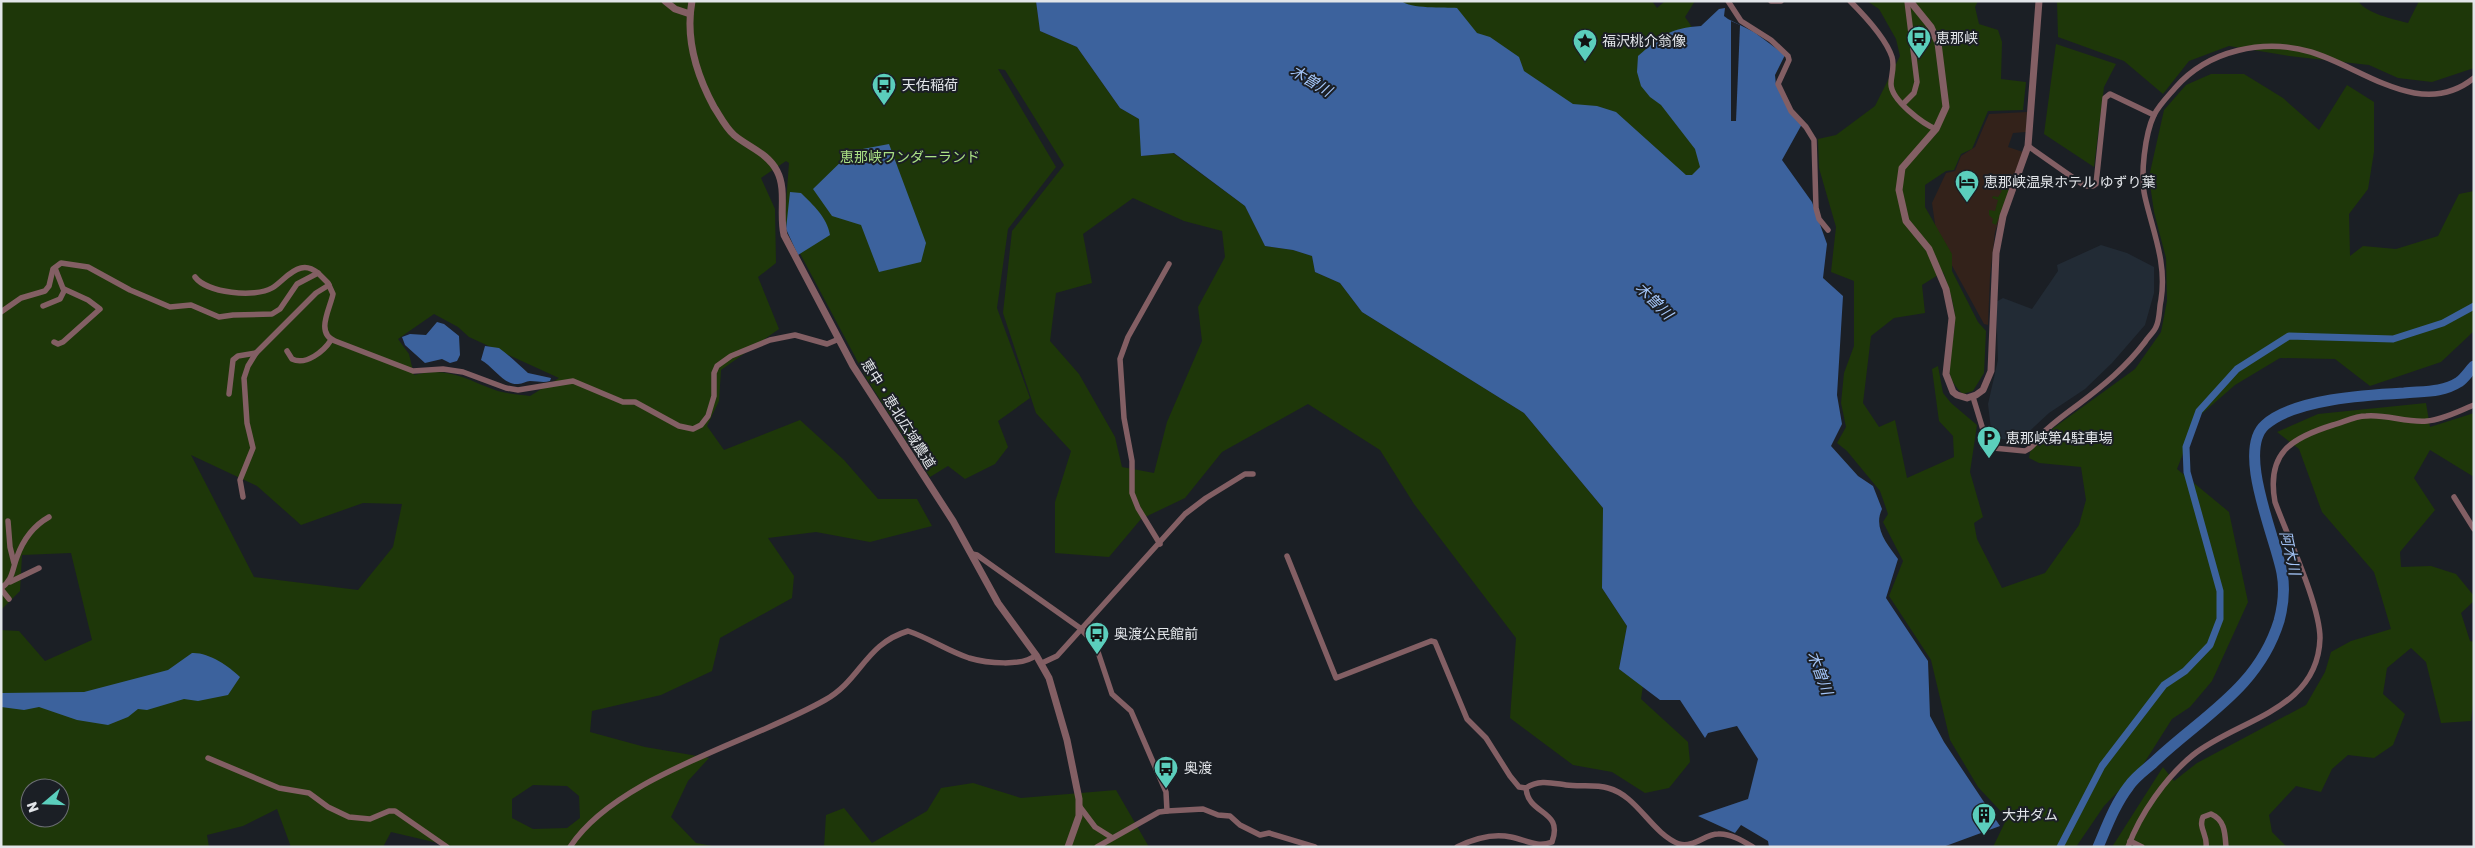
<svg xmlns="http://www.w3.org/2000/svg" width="2475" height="848" font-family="Rubik,'Noto Sans JP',sans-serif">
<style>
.commercial{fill:#33221a}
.built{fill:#222b35}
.green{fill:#1e3709;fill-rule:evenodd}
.water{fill:#3c629d}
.pier{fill:#1b1f25}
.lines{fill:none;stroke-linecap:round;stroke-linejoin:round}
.canal{stroke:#3c629d;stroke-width:7}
.river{stroke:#3c629d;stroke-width:11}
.minor{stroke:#835f64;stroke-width:5.5}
.tertiary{stroke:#835f64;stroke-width:7}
.labels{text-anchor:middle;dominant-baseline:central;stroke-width:4;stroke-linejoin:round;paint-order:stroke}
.poi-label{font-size:14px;fill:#e2e5e9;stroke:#1b1f25;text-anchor:start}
.park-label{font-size:14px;fill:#aae084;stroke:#1b1f25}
.street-label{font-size:14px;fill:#e2e5e9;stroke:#1b1f25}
.water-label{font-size:15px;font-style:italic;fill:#a4c5f8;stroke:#1b1f25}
</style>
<rect width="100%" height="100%" fill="#1b1f25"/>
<polygon class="commercial" points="2027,112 2026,132 2013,133 2008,147 2023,152 1995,232 1990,276 1988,325 1984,324 1937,238 1932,203 1946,173 1955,171 1961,156 1975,147 1989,114"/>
<polygon class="built" points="2101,245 2127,253 2154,267 2154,293 2145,325 2112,363 2085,389 2049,413 2019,441 1992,438 1988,404 1998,360 1996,302 2003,298 2032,309 2058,271 2057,265"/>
<g class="green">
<path d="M1 1H1036L1040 31 1077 47 1120 108 1139 119 1142 156 1173 153 1245 206 1265 246 1293 250 1312 256 1315 272 1340 283 1362 312 1524 413 1603 508 1602 588 1627 626 1619 669 1643 686 1641 699 1688 742 1690 762 1669 788 1645 793 1612 772 1573 765 1510 718 1516 638 1414 504 1380 450 1308 404 1222 452 1185 498 1141 519 1109 557 1055 553V502L1071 451 1036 413 1003 313 1012 231 1064 165 1005 70 998 69 1056 167 1008 229 997 308 1030 398 998 421 1008 447 995 464 965 479 948 466 930 477 868 381 787 229 785 217 789 163 786 161 761 178 775 209 776 263 758 277 779 329 721 370 719 401 707 426 724 450 800 420 844 460 878 499H917L932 526 870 542 816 532 768 538 794 576 792 598 720 638 712 671 661 695 592 711 590 732 645 747 709 758 688 781 671 817 696 843 718 847H455L391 832 383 847H291L277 809 243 826 207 835 209 847H1V630L19 631 45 661 92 640 71 553 22 555 20 591 1 610ZM1133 198 1184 221 1222 231 1225 257 1198 307 1202 341 1167 422 1154 473 1122 467 1115 437 1079 374 1050 341 1056 293 1092 283 1083 234ZM434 314 458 327 469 337 559 378 530 396C519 394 506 394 495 390 465 379 448 366 414 375L409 354 398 339ZM191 455 257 486 301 525 363 503 402 504 393 547 358 590 254 577ZM533 785 567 786 579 796 580 818 567 828 533 829 512 818V799ZM30 788H60V818H30Z"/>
<polygon points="1393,1 1652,1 1657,8 1665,1 1695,1 1685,17 1694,30 1712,161 1689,187"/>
<path d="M1867 1H1978L1975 7 1979 24 1998 30 2002 42 2001 79 2026 82 2023 110 1988 111 1972 149 1961 154 1954 170 1946 171 1925 185V207L1952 254V271L1978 322 1986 331 1984 373 1973 391 1963 394C1936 370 1956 347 1955 317 1954 303 1948 285 1943 272L1922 285 1925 313 1894 318 1871 336 1863 403 1879 427 1895 420 1907 478 1954 457 1953 436 1939 421 1932 369 1938 366 1943 393 1951 403 1977 425 1970 472 1983 517 1974 523 1977 539 2002 588 2045 573 2079 525 2086 500 2081 467 2039 463 2029 458 2030 452 2048 432 2135 369 2161 332 2167 301 2166 258 2154 212 2149 177 2164 110 2186 85 2211 74H2244L2283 98 2319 130 2347 85 2374 102V152L2368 189 2349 214 2350 256 2363 246 2396 249 2438 236 2459 194 2474 191V331L2441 362 2370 386 2335 359 2280 358 2235 385 2197 418 2177 469 2229 512 2248 602 2212 681 2190 707 2172 719 2141 768 2104 806 2076 847H1993L2007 818 1978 787 1950 740 1931 660 1889 596 1903 561 1883 522 1888 514 1880 491 1847 451 1837 443 1846 427 1841 403 1844 373 1854 346V281L1831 272 1836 227 1819 168 1818 139 1836 135 1875 106 1900 56 1896 39 1879 9Z"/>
<path d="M2057 1H2358C2367 14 2393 19 2408 23L2419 1H2474V68L2432 82 2398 78 2369 65 2289 56 2229 46 2189 61 2163 94 2124 61 2058 37Z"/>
<polygon points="2056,44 2116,64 2104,87 2094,167 2044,134"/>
<polygon points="2000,175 2013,179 1996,225 1992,223 1993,219 1989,215 1989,210 1995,211 1998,200 1992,198 1993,196 1998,197 2002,191 1997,188"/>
<polygon points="2426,403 2430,427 2474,413 2474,477 2430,450 2414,478 2435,510 2400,552 2401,567 2431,566 2456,574 2474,596 2474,601 2461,613 2470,641 2474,642 2474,696 2471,721 2441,723 2426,662 2411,648 2387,668 2383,694 2405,714 2393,745 2374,758 2348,755 2332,769 2321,792 2296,786 2269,815 2272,832 2287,847 2112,847 2163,767 2174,781 2197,763 2306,705 2325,672 2331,652 2351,641 2391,629 2374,572 2322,512 2299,449 2277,432 2318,414"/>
<polygon points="973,783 1021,798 1116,790 1149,847 824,847 826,815 844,808 872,843 927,811 941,788"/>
</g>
<g class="water">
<path d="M1036 1H1402C1409 9 1445 7 1457 8L1477 33 1490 37 1519 57 1524 71 1573 104 1597 106 1616 112 1686 175H1692L1700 167 1695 149 1661 105 1650 97 1641 86 1637 72 1638 56C1661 36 1670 28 1701 26L1719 9 1725 8 1724 16 1728 19 1754 32 1785 55 1775 75 1776 85 1802 124 1782 160 1812 202 1827 244 1823 278 1843 296 1837 395 1842 424 1831 446 1858 476 1873 486 1882 509C1873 528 1887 544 1898 559L1886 598 1928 661 1930 716 1944 742 2000 826 1943 847H1769L1768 841 1741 825 1735 833 1698 816 1748 799 1758 759 1737 726 1708 733 1705 738 1680 700H1660L1619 669 1627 626 1602 588 1603 508 1524 413 1362 312 1340 283 1315 272 1312 256 1293 250 1265 246 1245 206 1174 153 1141 156 1139 119 1120 108 1077 47 1040 31Z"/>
<polygon points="889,144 926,243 921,262 879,272 861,225 832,216 813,189 852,151"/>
<path d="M790 192 801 193C813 205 827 217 830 235L798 255 786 229Z"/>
<polygon points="437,322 444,324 459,336 460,355 457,361 450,363 442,359 425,363 405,345 402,337 410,334 426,335"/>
<path d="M485 346 499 348C509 355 518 364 528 373L551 378 550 381C543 383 538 381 530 381 526 381 523 384 518 384 503 385 493 366 481 360Z"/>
<path d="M192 653C208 652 229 666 240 677L228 695 198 701 184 699 147 710 138 709 128 717 108 725 77 720 39 707 24 710 1 707V693L84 692 168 670Z"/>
</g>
<polygon class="pier" points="1731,21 1740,25 1736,121 1731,121"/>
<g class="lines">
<polyline class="canal" points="2060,847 2102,766 2164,685 2185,671 2210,645 2220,619 2220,591 2187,472 2186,447 2199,411 2237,369 2289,336 2393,339 2443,323 2474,306"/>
<path class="river" d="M2098 847C2107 826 2115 804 2129 786 2135 777 2145 770 2153 763 2201 717 2258 689 2279 621 2283 606 2285 589 2282 573 2276 539 2236 451 2265 425 2294 399 2366 395 2404 393 2422 391 2442 393 2459 382 2464 379 2469 371 2474 366"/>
<g class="minor">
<polyline points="1728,1 1741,21 1771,40 1788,56 1789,60 1778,84 1791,111 1806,127 1814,140 1816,208 1819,219 1828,230"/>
<polyline points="1771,1 1781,1"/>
<path d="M1850 1C1864 15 1886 39 1892 57 1895 67 1891 75 1891 84 1891 100 1923 124 1936 129"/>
<polyline points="1903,104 1914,93 1917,82 1907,1"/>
<polyline points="2028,146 2085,186 2093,186 2096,184 2105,98 2110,94 2154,115"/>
<path d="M195 277C207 293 255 298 272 288 282 282 289 271 301 268 308 266 313 269 318 273"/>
<polyline points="43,306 60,299 64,291 55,268"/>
<path d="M1 312 21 298 45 291 49 286 53 269 61 263 88 267 130 290 170 307 191 305 219 317 233 315 272 314 280 309 297 284 318 273 328 283 333 294C330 309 315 333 335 341L413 371 443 369 463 372 506 388 518 390 573 381 623 402H635L679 426 693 429 701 425 708 416 714 396V373L717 366 731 356 770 340 795 335 827 344 839 339"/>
<polyline points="54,342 58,344 63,342 100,309 88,300 64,289"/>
<path d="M287 351 292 359C306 366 324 351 331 340"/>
<polyline points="229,394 233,360 238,356 256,353"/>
<path d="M1973 397 1984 433 1983 447 2025 451C2035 447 2039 437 2046 430 2056 421 2068 412 2079 404 2104 385 2126 367 2145 342 2148 337 2154 332 2156 327 2160 319 2159 308 2161 300 2167 263 2153 232 2145 197 2140 175 2145 134 2154 115 2159 105 2169 95 2175 88 2208 50 2264 38 2311 52 2362 67 2421 121 2474 78"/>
<polyline points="243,497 240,480 253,448 247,423 244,378 248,366 256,353 316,293 329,285"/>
<polyline points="2454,497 2474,529"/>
<polyline points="8,521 10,547 14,563"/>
<polyline points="1160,544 1138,508 1132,493 1132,461 1124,418 1120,359 1128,337 1169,264"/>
<polyline points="972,554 977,555 1080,628 1096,646 1112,694 1131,711 1166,792 1167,811"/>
<path d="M1287 556 1336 678 1431 641 1435 642 1467 719 1486 738 1510 776 1519 787 1526 788C1539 779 1552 783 1566 785 1580 787 1595 784 1608 788 1638 796 1650 832 1679 844 1694 848 1705 834 1718 834 1730 833 1743 841 1753 847"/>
<polyline points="10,582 39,568"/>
<path d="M1 588C13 580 12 570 17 557 23 540 33 526 49 517"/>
<polyline points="1,589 9,599"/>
<polyline points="1042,663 1057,656 1185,514 1206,498 1245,474 1253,474"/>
<polyline points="208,758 279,788 309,793 328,807 349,817 370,819 389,811 395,811 447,847"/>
<polyline points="1080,807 1095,827 1111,837"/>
<polyline points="2130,841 2142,847"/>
<path d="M570 847C616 776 752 742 825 700 861 680 865 644 908 631 929 638 948 651 969 658 986 663 1023 667 1036 655"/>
<polyline points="1097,847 1159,812 1167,811 1203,809 1218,815 1230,816 1240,825 1260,835 1269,833 1315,847"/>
<path d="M1457 847C1473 839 1493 833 1511 837 1526 840 1537 848 1552 842 1564 809 1528 816 1526 788"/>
<path d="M2128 847C2140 814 2166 777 2193 755 2238 719 2318 711 2320 638 2320 605 2287 535 2275 502 2266 453 2291 438 2333 425 2344 422 2355 416 2366 416 2386 414 2407 423 2427 421 2442 420 2459 411 2474 405"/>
<path d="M2206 847C2208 835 2198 828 2203 817L2211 814C2225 820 2225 833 2226 847"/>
</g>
<g class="tertiary">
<polyline points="665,1 675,9 690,14"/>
<path d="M692 1C685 39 696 74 714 107 720 116 725 127 734 135 748 147 768 153 777 171 787 190 779 214 784 235L853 366 953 521 998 603 1036 655 1049 678 1067 740 1079 799V816L1068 847"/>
<polyline points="1910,1 1931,27 1938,43 1946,107 1936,129 1902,168 1899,190 1906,221 1929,249 1946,289 1952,318 1946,374 1953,392 1957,395 1967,398 1976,395 1983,390 1991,371 1996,253 2003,216 2028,146 2039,1"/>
</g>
</g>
<defs>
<symbol id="bus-pin" viewBox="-11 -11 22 30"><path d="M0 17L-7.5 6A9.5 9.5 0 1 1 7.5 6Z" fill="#5bcebc" stroke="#1b1f25"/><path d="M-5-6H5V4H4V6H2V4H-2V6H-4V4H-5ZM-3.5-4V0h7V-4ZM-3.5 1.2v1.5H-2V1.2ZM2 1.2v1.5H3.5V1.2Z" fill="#111"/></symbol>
<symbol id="sight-pin" viewBox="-11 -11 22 30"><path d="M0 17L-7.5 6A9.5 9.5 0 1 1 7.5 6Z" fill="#5bcebc" stroke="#1b1f25"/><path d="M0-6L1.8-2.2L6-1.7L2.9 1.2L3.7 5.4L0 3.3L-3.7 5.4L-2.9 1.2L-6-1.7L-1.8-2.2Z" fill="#111"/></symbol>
<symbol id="hotel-pin" viewBox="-11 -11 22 30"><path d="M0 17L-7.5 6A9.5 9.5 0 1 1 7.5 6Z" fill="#5bcebc" stroke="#1b1f25"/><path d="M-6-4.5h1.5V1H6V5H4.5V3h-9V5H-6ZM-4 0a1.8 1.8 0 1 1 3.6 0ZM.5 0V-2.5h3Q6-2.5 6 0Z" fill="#111"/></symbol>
<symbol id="parking-pin" viewBox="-11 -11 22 30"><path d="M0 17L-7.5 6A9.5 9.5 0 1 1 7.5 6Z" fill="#5bcebc" stroke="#1b1f25"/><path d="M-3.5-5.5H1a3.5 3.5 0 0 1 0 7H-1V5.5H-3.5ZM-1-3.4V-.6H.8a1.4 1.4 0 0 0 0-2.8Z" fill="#111"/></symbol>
<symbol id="building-pin" viewBox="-11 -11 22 30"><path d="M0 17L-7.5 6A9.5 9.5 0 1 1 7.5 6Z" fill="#5bcebc" stroke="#1b1f25"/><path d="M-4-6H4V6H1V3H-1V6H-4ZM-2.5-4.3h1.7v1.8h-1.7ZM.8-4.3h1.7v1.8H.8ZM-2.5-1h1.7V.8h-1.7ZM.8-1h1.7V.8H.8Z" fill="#111"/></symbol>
</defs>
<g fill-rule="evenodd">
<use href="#bus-pin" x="1905" y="24" width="28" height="38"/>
<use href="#sight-pin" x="1571" y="27" width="28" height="38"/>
<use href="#bus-pin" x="870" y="71" width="28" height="38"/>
<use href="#hotel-pin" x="1953" y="168" width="28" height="38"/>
<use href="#parking-pin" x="1975" y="424" width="28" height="38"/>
<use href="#bus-pin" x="1083" y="620" width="28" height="38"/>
<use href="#bus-pin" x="1152" y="754" width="28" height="38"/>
<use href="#building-pin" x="1970" y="801" width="28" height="38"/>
</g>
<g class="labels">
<g class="poi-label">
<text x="1936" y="38">恵那峡</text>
<text x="1602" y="41">福沢桃介翁像</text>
<text x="902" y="85">天佑稲荷</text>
<text x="1984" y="182">恵那峡温泉ホテル ゆずり葉</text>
<text x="2006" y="438">恵那峡第4駐車場</text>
<text x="1114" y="634">奥渡公民館前</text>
<text x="1184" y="768">奥渡</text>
<text x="2002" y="815">大井ダム</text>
</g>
<g class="park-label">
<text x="910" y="157">恵那峡ワンダーランド</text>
</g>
<g class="street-label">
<text transform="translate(898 414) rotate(58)">恵中・恵北広域農道</text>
</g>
<g class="water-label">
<text transform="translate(1311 81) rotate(31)">木曽川</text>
<text transform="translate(1654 301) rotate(45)">木曽川</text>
<text transform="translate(2290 553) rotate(77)">阿木川</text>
<text transform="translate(1820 673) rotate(70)">木曽川</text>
</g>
</g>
<rect width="2475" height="848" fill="none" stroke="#e2e5e9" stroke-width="5"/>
<g transform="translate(45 803) rotate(251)"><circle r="24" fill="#1b1f25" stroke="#6b6e73"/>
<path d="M0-4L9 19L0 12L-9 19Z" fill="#5bcebc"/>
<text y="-8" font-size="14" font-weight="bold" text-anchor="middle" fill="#e2e5e9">N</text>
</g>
</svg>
